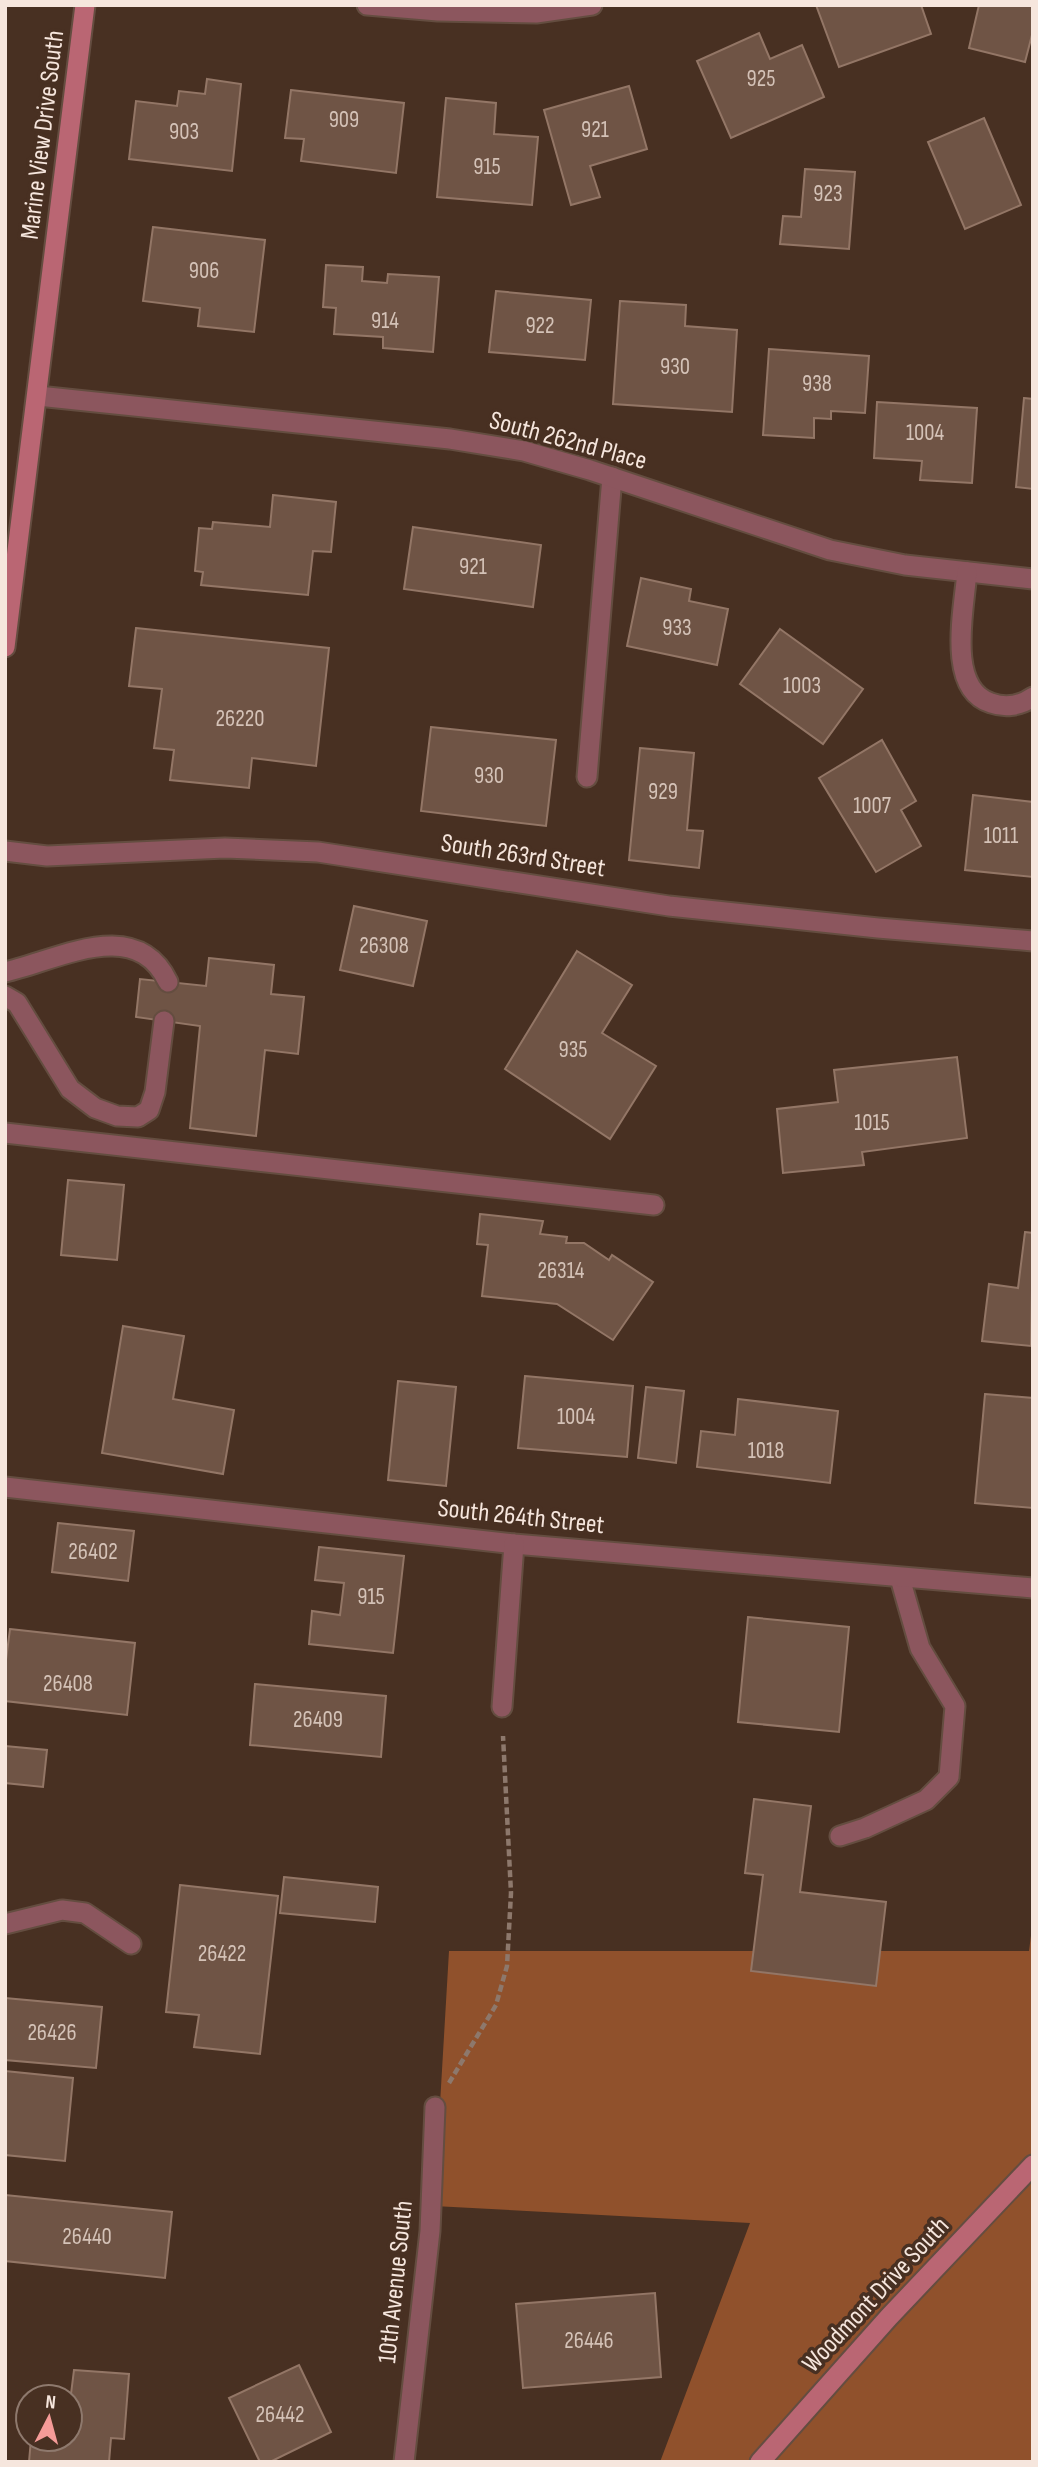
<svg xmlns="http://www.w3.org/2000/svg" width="1038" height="2467" font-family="'Sofia Sans Condensed',sans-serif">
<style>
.forest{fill:#90512c}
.building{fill:#6f5445;stroke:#937666;stroke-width:2}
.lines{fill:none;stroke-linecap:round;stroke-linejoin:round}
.service-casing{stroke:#644d40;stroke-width:23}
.minor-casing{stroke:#644d40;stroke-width:23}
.secondary-casing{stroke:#644d40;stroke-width:23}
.path{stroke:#8d786c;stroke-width:4.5;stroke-dasharray:7 3.5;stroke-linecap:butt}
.service{stroke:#8c565e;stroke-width:19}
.minor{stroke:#8c565e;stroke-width:19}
.secondary{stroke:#ba6673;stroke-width:19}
.labels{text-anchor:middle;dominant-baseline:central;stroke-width:7;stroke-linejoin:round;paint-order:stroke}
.number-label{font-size:23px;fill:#d4c2b7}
.street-label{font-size:26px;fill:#f6e6dd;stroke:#483022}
</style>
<rect width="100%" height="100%" fill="#483022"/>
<polygon class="forest" points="1033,1920 1033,2462 660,2462 750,2223 434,2206 449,1951 1029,1951"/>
<g class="building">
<polygon points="816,5 921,5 931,34 839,67"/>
<polygon points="979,5 1033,5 1033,31 1025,62 969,48"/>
<polygon points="759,33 770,59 802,45 824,97 731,138 697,61"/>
<polygon points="207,79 241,84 232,171 129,159 136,101 177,106 179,91 205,94"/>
<polygon points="629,86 647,149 590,166 600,197 571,205 544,110"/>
<polygon points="291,90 404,103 396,173 301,161 304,139 285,138"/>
<polygon points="446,98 496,103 494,134 538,137 532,205 437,197"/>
<polygon points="984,118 1021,205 965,229 928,142"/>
<polygon points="805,169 855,172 849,249 780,244 783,216 801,217"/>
<polygon points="153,227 265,240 254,332 198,326 200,308 143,301"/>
<polygon points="326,265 363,267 362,281 387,283 388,274 439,277 433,352 383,348 383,337 334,334 336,308 323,307"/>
<polygon points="496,291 591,300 585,360 489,352"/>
<polygon points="620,301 686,305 685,326 737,330 732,412 613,404"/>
<polygon points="769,349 869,356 865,413 831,411 831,419 814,418 814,438 763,435"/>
<polygon points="1024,398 1033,399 1033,489 1016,487"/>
<polygon points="877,402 977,408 972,483 920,480 922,461 874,458"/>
<polygon points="273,495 336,502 331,552 313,551 308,595 201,585 203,572 195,571 199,528 212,529 213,522 270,527"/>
<polygon points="413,527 541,545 533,607 404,589"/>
<polygon points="641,578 691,589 689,601 728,609 717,665 627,646"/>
<polygon points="136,628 329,648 316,766 252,758 249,788 170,780 174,750 154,748 162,689 129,686"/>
<polygon points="780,629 863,689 823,744 740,684"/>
<polygon points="431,727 556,740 546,826 421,811"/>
<polygon points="882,740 916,801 901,810 921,846 876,872 819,778"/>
<polygon points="640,748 694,753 687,830 703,831 699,868 629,860"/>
<polygon points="973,795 1033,802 1033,877 965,870"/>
<polygon points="354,906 427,921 413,986 340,970"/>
<polygon points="577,951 632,985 602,1033 656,1066 610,1139 505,1069"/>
<polygon points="209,958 274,965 271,994 304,997 298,1054 265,1050 256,1136 190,1128 200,1026 136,1017 140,979 206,986"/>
<polygon points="957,1057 967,1138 862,1152 864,1165 783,1173 777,1109 838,1102 834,1070"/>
<polygon points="68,1180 124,1185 117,1260 61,1255"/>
<polygon points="480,1214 543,1221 540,1234 567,1237 566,1243 584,1243 609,1260 612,1255 653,1282 613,1340 557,1304 482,1296 488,1245 477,1244"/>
<polygon points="1025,1232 1033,1233 1031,1346 982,1341 989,1284 1018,1288"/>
<polygon points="123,1326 184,1336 173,1399 234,1410 223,1474 102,1453"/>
<polygon points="525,1376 633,1386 627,1457 518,1448"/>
<polygon points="398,1381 456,1387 446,1486 388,1480"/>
<polygon points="646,1387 684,1391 676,1463 638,1458"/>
<polygon points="985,1394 1033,1398 1033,1508 975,1503"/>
<polygon points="738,1399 838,1411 830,1483 697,1467 701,1431 735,1435"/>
<polygon points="58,1523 134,1531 128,1581 52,1572"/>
<polygon points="319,1547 404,1556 393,1653 309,1644 312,1611 340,1615 344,1583 315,1580"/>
<polygon points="748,1617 849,1627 839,1732 738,1722"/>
<polygon points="10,1629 135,1643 127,1715 5,1701 5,1667"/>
<polygon points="255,1684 386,1696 381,1757 250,1745"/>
<polygon points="5,1746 47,1750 43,1787 5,1783"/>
<polygon points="754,1799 811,1806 800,1892 886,1902 876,1986 751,1971 763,1875 745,1873"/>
<polygon points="284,1877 378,1887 375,1922 280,1913"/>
<polygon points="180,1885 278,1896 260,2054 194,2047 199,2015 166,2012"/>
<polygon points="5,1998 102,2007 96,2068 5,2060"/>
<polygon points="5,2071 73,2078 65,2161 5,2155"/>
<polygon points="5,2195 172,2212 165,2278 5,2261"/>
<polygon points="655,2293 661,2377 523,2388 516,2304"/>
<polygon points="299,2365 331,2432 270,2462 260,2462 229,2398"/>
<polygon points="74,2370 129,2374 124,2439 111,2438 109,2462 29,2462 31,2439 70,2439 70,2402"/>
</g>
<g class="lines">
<defs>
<g id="service">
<polyline points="587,777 612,477"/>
<path d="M5 972C58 960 136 915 168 982"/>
<polyline points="5,996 17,1003 70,1089 95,1108 117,1116 138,1117 149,1110 155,1092 164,1021"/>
<polyline points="5,1133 654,1205"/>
<polyline points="840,1836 865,1828 926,1800 949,1777 955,1706 920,1648 900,1578"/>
<polyline points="5,1924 62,1910 85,1913 131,1944"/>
</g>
<g id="minor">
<polyline points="367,5 438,11 536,13 592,5"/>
<polyline points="38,396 450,439 524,451 590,470 830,550 905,565 1033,579"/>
<path d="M967 572C964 609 946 689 991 703 1005 708 1020 706 1033 697"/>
<polyline points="5,851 47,856 225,848 318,852 669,906 878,928 1033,941"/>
<polyline points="5,1487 514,1544 1033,1588"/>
<polyline points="502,1707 514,1544"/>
<polyline points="404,2462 430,2231 435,2107"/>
</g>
<g id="secondary">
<polyline points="5,647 85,5"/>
<polyline points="760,2462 889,2317 1033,2165"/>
</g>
</defs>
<use href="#service" class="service-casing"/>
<use href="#minor" class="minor-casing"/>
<use href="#secondary" class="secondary-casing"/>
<polyline class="path" points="449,2083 496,2005 507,1966 511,1893 503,1736"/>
<use href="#service" class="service"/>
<use href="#minor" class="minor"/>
<use href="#secondary" class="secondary"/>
</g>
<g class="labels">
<g class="number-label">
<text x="761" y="79">925</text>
<text x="344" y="120">909</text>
<text x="595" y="130">921</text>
<text x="184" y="132">903</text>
<text x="487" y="167">915</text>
<text x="828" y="194">923</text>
<text x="204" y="271">906</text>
<text x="385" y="321">914</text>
<text x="540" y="326">922</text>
<text x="675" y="367">930</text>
<text x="817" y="384">938</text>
<text x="925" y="433">1004</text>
<text x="473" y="567">921</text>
<text x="677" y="628">933</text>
<text x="802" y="686">1003</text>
<text x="240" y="719">26220</text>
<text x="489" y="776">930</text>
<text x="663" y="792">929</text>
<text x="872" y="806">1007</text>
<text x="1001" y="836">1011</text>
<text x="384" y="946">26308</text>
<text x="573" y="1050">935</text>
<text x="872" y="1123">1015</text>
<text x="561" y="1271">26314</text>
<text x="576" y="1417">1004</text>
<text x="766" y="1451">1018</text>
<text x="93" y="1552">26402</text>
<text x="371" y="1597">915</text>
<text x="68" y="1684">26408</text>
<text x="318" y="1720">26409</text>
<text x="222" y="1954">26422</text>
<text x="52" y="2033">26426</text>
<text x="87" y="2237">26440</text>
<text x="589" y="2341">26446</text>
<text x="280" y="2415">26442</text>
</g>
<g class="street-label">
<text transform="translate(43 135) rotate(-83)">Marine View Drive South</text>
<text transform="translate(568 441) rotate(15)">South 262nd Place</text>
<text transform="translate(523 856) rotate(9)">South 263rd Street</text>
<text transform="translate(521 1517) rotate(6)">South 264th Street</text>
<text transform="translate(396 2282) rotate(-84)">10th Avenue South</text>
<text transform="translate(876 2295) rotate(-47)">Woodmont Drive South</text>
</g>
</g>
<rect width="1038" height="2467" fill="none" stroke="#f6e6dd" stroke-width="14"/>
<g transform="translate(49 2418) rotate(6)"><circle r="33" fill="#483022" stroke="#8e796d" stroke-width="2"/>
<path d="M0-5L12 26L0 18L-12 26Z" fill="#f59b98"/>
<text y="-10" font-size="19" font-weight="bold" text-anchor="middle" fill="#f6e6dd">N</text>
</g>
</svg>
